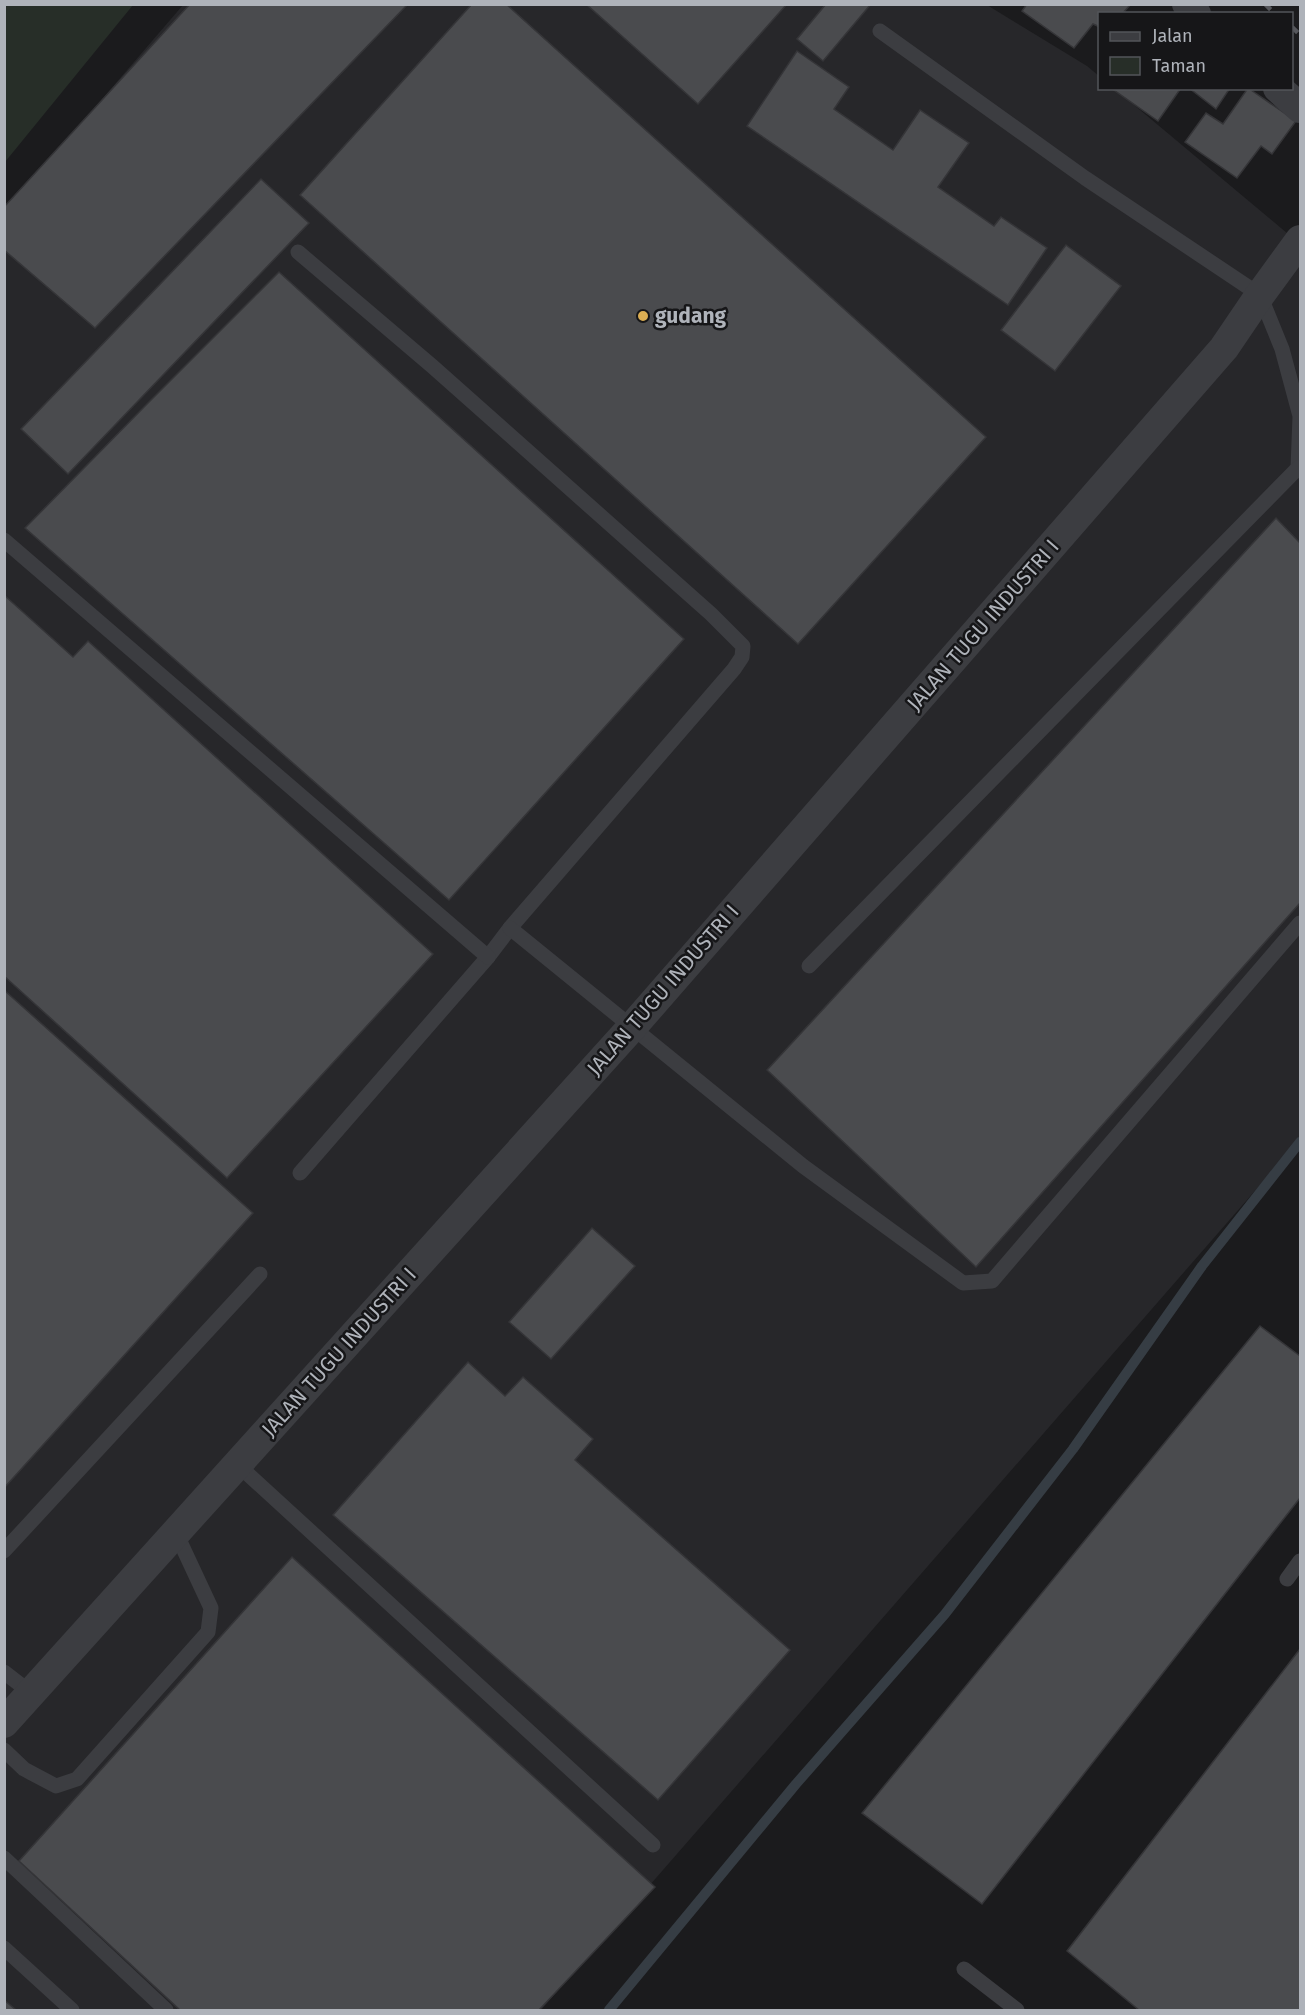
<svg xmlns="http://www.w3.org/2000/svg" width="1305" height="2015" font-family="'Fira Sans',sans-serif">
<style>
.built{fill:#27272a}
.green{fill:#272e28}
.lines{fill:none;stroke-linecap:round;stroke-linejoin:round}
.stream{stroke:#363d44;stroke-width:10}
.building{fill:#4a4b4e;stroke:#353538;stroke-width:1.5}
.service{stroke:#3c3d41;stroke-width:15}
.minor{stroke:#3c3d41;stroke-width:30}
.rail{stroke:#56575c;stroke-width:4.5;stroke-dasharray:8 6;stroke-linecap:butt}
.poi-dot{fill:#dcae53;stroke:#161618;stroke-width:2}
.labels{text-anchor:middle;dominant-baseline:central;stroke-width:5;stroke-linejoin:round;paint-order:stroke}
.poi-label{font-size:21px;font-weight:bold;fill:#afb3ba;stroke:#161618;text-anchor:start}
.street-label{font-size:21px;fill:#afb3ba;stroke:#161618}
</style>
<rect width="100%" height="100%" fill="#1b1b1d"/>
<polygon class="built" points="183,5 987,5 1087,66 1099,76 1100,88 1115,89 1300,244 1300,1139 541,2010 5,2010 5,212"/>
<polygon class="green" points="5,4 133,5 5,162 4,5"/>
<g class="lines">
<polyline class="stream" points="609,2010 796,1784 945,1614 1073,1449 1202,1266 1300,1142"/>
</g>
<g class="building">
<polygon points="190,4 408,4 95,328 4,250 4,207"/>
<polygon points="472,4 506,4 986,437 798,644 300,195"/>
<polygon points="586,4 787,4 698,104"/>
<polygon points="826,4 871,4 823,61 797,39"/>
<polygon points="1027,4 1131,4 1122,14 1100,14 1100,27 1093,24 1074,48 1022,11"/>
<polygon points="797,51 849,87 834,109 893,150 920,110 969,143 938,187 994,226 1001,217 1047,248 1008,305 747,126"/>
<polygon points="1111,88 1181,88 1158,121"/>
<polygon points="1189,88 1230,88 1216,109"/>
<polygon points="1248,88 1296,121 1272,154 1261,146 1237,178 1185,142 1206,113 1223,124"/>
<polygon points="261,179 309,223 68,474 21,429"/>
<polygon points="1066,245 1121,286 1055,371 1001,330"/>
<polygon points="279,272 684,639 449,900 25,528 147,404"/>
<polygon points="1276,518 1300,543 1300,903 976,1267 767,1070"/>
<polygon points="4,595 73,657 88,641 433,954 227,1178 4,976"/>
<polygon points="4,990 253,1213 4,1488"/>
<polygon points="592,1228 635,1266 551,1359 509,1322"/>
<polygon points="1260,1326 1300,1356 1300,1498 982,1904 862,1813"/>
<polygon points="468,1362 505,1396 523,1377 593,1439 575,1460 790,1650 658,1800 333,1515"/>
<polygon points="292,1557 655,1887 539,2010 180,2010 19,1861"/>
<polygon points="1300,1649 1300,2010 1139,2010 1067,1951"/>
<polygon points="4,2000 16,2010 4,2010"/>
</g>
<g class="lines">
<g class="service">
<polyline points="880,31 1085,178 1260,295 1282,349 1300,416 1298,468 1300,471"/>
<polyline points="298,252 432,366 711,614 743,646 742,657 734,669 510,928 488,957 300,1173"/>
<polyline points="4,540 488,957"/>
<polyline points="510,928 803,1166 963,1283 992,1281 1300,923"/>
<polyline points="809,966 1298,468"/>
<polyline points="238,1465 653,1845"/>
<polyline points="4,1551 260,1274"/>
<polyline points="1287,1579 1300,1561"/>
<polyline points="4,1672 31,1693"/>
<polyline points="4,1750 24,1769 56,1786 77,1779 208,1632 211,1608 176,1533"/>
<polyline points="4,1858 166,2010"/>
<polyline points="4,1948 72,2010"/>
<polyline points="964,1969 1017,2010"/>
</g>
<g class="minor">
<polyline points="1187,4 1196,14"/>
<polyline points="1278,88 1300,108"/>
<polyline points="4,1723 633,1026 1224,348 1260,295 1300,240"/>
</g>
<g class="rail">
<polyline points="1265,4 1275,14"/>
<polyline points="1292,27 1300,35"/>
</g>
</g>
<circle class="poi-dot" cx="643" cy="316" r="6"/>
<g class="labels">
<g class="poi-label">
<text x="655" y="316">gudang</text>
</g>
<g class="street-label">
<text transform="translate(983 625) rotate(-49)">JALAN TUGU INDUSTRI I</text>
<text transform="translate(663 990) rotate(-49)">JALAN TUGU INDUSTRI I</text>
<text transform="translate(339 1352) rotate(-48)">JALAN TUGU INDUSTRI I</text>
</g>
</g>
<rect width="1305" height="2015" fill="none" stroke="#afb3ba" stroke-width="12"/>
<rect x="1098" y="12" width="195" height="78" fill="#161618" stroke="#535559" stroke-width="1.5"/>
<rect x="1110" y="32" width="30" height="9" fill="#3c3d41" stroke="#535559" stroke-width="1.5"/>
<text x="1152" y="42" font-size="18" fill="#afb3ba">Jalan</text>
<rect x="1110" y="57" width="30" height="18" fill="#272e28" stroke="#535559" stroke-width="1.5"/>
<text x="1152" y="72" font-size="18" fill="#afb3ba">Taman</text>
</svg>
